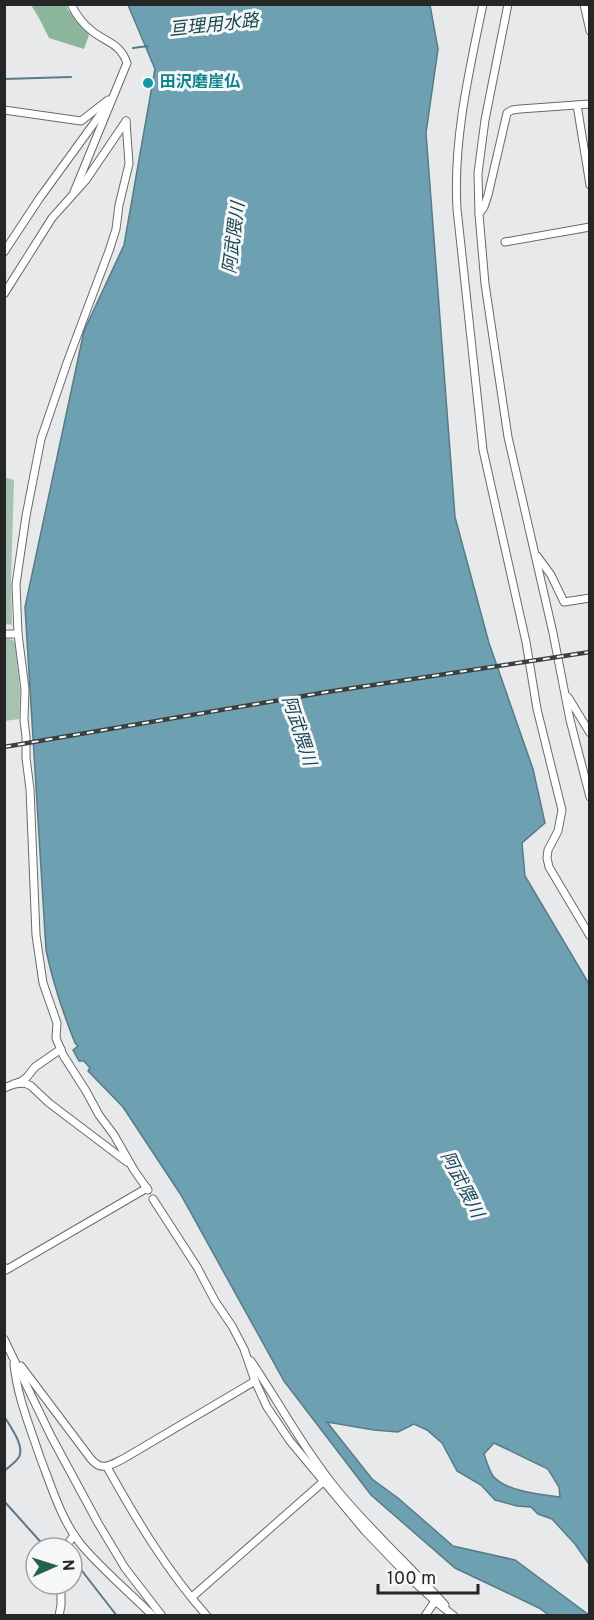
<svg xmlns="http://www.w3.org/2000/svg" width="594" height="1620" font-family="Overpass,'Noto Sans JP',sans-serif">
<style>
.green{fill:#a6c2b0}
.forest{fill:#8bb69b}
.water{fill:#6da0b1;stroke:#577b87;stroke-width:1.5;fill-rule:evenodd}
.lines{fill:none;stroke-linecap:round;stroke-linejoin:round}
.stream{stroke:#577b87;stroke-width:2}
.minor-casing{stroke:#696a6c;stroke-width:9}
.minor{stroke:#fff;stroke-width:7}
.rail-casing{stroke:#3d3e3e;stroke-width:4.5}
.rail{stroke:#f5f7f8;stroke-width:2;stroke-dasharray:7;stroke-linecap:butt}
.culture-dot{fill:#0f9aa8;stroke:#f5f7f8;stroke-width:2}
.labels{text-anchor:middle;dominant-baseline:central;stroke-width:6;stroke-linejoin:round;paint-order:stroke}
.culture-label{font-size:16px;font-weight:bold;fill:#0d838f;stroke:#f5f7f8;text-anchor:start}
.water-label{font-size:18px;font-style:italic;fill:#1b4855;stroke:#f5f7f8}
</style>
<rect width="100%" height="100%" fill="#e8e9eb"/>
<g class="green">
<polygon points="4,477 14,480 11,580 12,625 5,624"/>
<polygon points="5,638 13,640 15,643 20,690 19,719 5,721"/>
</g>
<polygon class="forest" points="31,5 66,5 68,10 89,35 84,49 49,38 39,18"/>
<path class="water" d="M128 5H430L438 49 426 133 455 517 489 643 533 769 545 823 522 843 525 876 589 984V1564L575 1544 552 1519 538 1514 531 1507 517 1506 495 1500 481 1485 457 1471 442 1443 427 1430 414 1424 398 1432 374 1430 327 1422 372 1479 398 1498 453 1546 515 1560 589 1615H549L539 1608 455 1568 371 1495 284 1381 181 1195 123 1107 88 1071 90 1068 84 1061H79L73 1050 78 1046 75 1043C63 1013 53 983 46 950L25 607 84 331 124 245 155 69ZM494 1443 548 1469 559 1487 560 1497C542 1495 505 1491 493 1476 489 1470 486 1460 484 1454Z"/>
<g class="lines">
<g class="stream">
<polyline points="133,48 148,46"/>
<polyline points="4,79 71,77"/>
<path d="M4 1416C10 1426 25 1446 19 1457 16 1462 9 1467 4 1471"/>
<polyline points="4,1501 46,1548"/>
<polyline points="55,1548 58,1547"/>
<polyline points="72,1558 117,1616"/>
</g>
<defs>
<g id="minor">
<path d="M71 4C76 15 83 24 92 31 107 43 120 43 127 63L74 192"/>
<path d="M483 4C469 72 453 140 457 209L483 450 526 642 537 709 562 810 558 831 548 850 547 858 549 867 590 936"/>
<polyline points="508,4 485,120 478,173 479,214 485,284 508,437 553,633 570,720 590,797"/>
<polyline points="584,4 590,31"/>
<polyline points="577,105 590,185"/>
<polyline points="4,110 81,121 108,100"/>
<polyline points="126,121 129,164 119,205 116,229 109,251 68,360 41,439 26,516 16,584 18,634 25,689 24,720 26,737 26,758 30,789 36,935 43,983 57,1023 56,1038 63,1055 86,1091 99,1115 114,1135 134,1170 148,1190"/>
<polyline points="479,214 484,207 488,195 507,113 512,110 520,109 590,104"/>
<polyline points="505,242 590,227"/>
<polyline points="4,252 39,199 108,104"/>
<polyline points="4,294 52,218 86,180 126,121"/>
<polyline points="537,556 551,575 564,602 590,598"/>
<polyline points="4,634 18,634"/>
<polyline points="568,697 590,733"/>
<polyline points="14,1084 25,1083 31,1086 49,1103 127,1162"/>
<polyline points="4,1088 22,1081 27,1077 35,1067 61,1049"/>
<polyline points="153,1199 197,1267 215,1301 232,1326 244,1349 255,1381 267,1407 290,1441 365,1531 413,1581 435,1601 454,1616"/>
<polyline points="4,1267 6,1270 147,1188"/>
<polyline points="4,1339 51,1436 98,1523 125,1568 162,1616"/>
<path d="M251 1361C280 1404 305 1451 338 1491 371 1531 410 1566 445 1605"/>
<path d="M14 1364C17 1396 30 1427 40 1457 52 1488 62 1523 84 1548 105 1572 130 1593 153 1616"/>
<path d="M21 1366 91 1459C102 1472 110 1465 123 1459L255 1381"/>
<path d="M107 1467C136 1519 167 1571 207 1616"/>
<polyline points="65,1548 74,1535"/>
<polyline points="192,1597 323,1482"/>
<polyline points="59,1616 61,1605 61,1584"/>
<polyline points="425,1616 435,1601"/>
</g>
</defs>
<use href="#minor" class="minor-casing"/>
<use href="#minor" class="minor"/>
<defs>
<polyline id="rail" points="4,747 327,692 590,652"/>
</defs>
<use href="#rail" class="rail-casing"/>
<use href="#rail" class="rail"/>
</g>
<circle class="culture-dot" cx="148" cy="83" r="6"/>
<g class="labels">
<g class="culture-label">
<text x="160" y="83">田沢磨崖仏</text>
</g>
<g class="water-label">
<text transform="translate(214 26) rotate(-6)">亘理用水路</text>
<text transform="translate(235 238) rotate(-83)">阿武隈川</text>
<text transform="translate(298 731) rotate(72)">阿武隈川</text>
<text transform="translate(461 1185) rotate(63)">阿武隈川</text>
</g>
</g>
<rect width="594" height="1620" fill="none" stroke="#252626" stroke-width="12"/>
<g transform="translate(54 1566) rotate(87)"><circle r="28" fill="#f5f7f8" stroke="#a2a3a4" stroke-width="1.5"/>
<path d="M0-4.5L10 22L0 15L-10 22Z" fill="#24624f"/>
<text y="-9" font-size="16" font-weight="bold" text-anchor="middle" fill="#252626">N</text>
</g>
<path d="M378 1584v9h100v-9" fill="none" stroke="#252626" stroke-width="3"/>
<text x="387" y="1584" font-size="18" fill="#252626" stroke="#f5f7f8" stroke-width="4.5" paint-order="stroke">100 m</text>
</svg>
